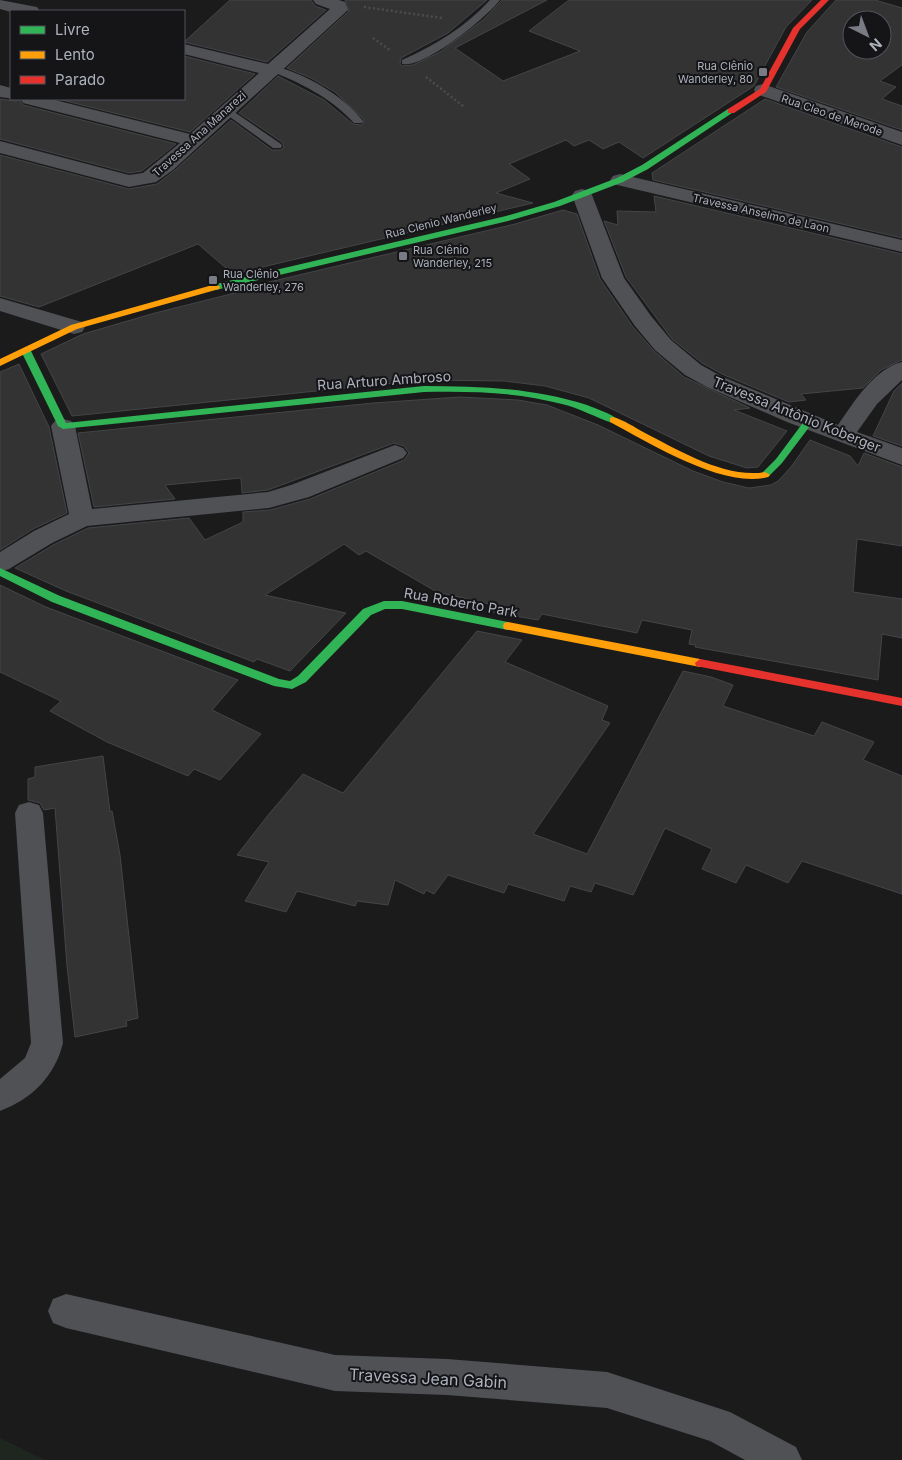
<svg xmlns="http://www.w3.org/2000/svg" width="902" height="1460" font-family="Inter,sans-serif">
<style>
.green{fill:#1f2620}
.building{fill:#333334;stroke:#444548;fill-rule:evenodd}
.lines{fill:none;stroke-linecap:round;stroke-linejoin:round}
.path{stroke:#4b4c4f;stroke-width:2.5;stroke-dasharray:2 2.5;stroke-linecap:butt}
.lane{fill:#4f5155;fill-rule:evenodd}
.street{fill:#4f5155;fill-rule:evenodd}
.fast{fill:#30b455;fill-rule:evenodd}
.slow{fill:#ff9f0a;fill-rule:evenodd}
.jam{fill:#e5322d;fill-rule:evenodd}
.poi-dot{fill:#797c84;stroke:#151518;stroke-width:2}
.labels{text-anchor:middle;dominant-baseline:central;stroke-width:4;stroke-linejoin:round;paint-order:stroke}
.far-poi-label{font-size:11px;fill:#acb1bc;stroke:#151518;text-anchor:start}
.far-street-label{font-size:11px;fill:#acb1bc;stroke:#151518}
.street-label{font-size:14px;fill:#acb1bc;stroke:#151518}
.near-street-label{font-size:16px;fill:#acb1bc;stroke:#151518}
</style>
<rect width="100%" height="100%" fill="#1b1b1c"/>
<polygon class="green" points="0,1438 45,1460 0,1460"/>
<g class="building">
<polygon points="230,0 311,0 315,6 326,10 267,62 184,42"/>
<polygon points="345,0 487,0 448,33 401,58 400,64 402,66 413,65 440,52 483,20 502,0 547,0 455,48 503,81 580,51 529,31 569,0 812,0 786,27 754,86 643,158 619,142 603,149 589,140 574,146 566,140 509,164 530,179 496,193 533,203 233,274 198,244 39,307 0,296 0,155 129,189 157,184 174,171 231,120 272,150 281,150 284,147 282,142 239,113 278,76 324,100 353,124 362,125 364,120 335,92 311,78 287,68 349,11"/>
<path d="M836 0H875L902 8V65L880 81 896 87 882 99 902 106V130L776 87 807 32ZM852 20H882V50H852Z"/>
<polygon points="184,56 255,74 190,132 58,99 184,99"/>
<polygon points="0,99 15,101 19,99 23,105 176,144 142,171 129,173 0,139"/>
<polygon points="765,99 902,147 902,238 653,180 652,173"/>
<polygon points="654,196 902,254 902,360 881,370 863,388 801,394 806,400 789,402 724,375 702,363 672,339 626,277 604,221 618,225 617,211 656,212"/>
<polygon points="563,210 577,214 600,279 633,327 654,351 684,377 750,408 734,410 787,431 758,467 747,468 709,456 589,398 545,386 504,381 424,380 72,416 41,354 83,334 155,313 251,289 248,287 515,224"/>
<polygon points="19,364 49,427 67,513 33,529 0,550 0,372"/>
<polygon points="902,383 902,446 873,436 894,391"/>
<polygon points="460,397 518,400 547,405 598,425 693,471 723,482 749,488 771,485 778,481 791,467 810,440 850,456 858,466 864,453 902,467 902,546 857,539 853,592 902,599 902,638 882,634 878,680 695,647 696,645 689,644 692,630 642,620 637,633 542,614 538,620 493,612 498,606 437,592 366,551 359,555 344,544 265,595 346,613 290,671 257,659 254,662 66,591 15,568 53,545 88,528 189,518 205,540 243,522 243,512 270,510 310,499 404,460 409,453 404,446 394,443 268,490 242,493 241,478 165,485 175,499 94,507 78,433 373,403"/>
<polygon points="0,585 46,607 238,680 212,710 261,734 220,780 194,769 188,776 107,742 50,711 61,701 0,672"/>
<polygon points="477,631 522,640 505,662 608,706 602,720 610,723 533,834 587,854 683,671 711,677 733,685 723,706 814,736 822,722 874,742 863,760 902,776 902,894 802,861 788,883 746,865 736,883 702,869 712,849 665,828 633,895 595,883 591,892 570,886 564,901 508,884 504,893 448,875 434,894 426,890 424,894 395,880 388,905 357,901 355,906 297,891 286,912 245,901 269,862 237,855 269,814 303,774 343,793"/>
<polygon points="103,756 110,812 112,811 120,855 138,1018 126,1021 127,1026 75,1037 67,966 55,808 44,810 40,803 28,800 28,779 35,777 35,767"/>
</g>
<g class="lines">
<g class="path">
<polyline points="364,7 442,18"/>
<polyline points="373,38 391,51"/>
<polyline points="426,77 463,106"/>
</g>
<g class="lane">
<path d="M490 0H500C486 18 424 69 402 64V60C436 45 465 27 490 0Z"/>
<path d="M272 65C305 74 342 94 363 121L362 123H354C330 97 301 83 268 70L267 68Z"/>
<polygon points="227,107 281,144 282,146 281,148 273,148 223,112 222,110 223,108"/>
</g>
<g class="street">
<polygon points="0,0 37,7 40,11 11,12 0,9"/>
<polygon points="313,0 339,0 345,2 348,10 173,170 156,182 129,187 0,153 0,141 129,175 143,173 180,143 23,103 21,99 51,99 190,134 259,73 184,54 184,44 268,64 330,9 316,4"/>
<polygon points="763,84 902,132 902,145 756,94 754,90 756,86"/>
<polygon points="0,85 11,88 11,99 15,99 0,97"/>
<polygon points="620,174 902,240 902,252 613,184 610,180 613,176"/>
<path d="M582 189 589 191 592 195 624 278 651 316 671 340 701 365 723 377 838 425C854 402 874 369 902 362V380L877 404 857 432 902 448V465L787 422 707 387 685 375 655 350 635 326 602 278 572 195 575 191Z"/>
<polygon points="0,298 82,322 85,327 82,332 74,334 0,311"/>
<polygon points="63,419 71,421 75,426 92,509 268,492 291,485 387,448 395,445 403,448 407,453 403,458 309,497 269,508 87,526 52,543 9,569 0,572 0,552 34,531 69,514 51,426 55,421"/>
<path d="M29 802 39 805 43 813 63 1043C55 1076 32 1099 0 1111V1079L25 1058 31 1043 15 813 19 805Z"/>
<polygon points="66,1294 335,1355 447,1359 607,1372 730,1412 796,1447 802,1460 745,1460 710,1441 607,1408 447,1395 335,1391 66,1328 53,1323 48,1311 53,1299"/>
</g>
<g class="fast">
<polygon points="728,109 735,111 648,169 623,182 560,206 508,221 216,290 212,287 216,284 506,216 554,202 617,178 642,165"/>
<path d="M26 348 31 351 66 423 424 386C480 386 534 388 587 405 596 409 611 413 618 420L613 423C596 418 580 408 562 404 517 392 470 391 424 392L63 429 58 426 21 351Z"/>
<polygon points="808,419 813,422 782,463 768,477 762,477 760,475 776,459 805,420"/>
<polygon points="0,568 60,596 279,679 290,681 298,676 363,609 384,601 402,601 508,622 513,626 508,630 402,609 385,609 371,615 306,682 292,689 274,686 52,602 0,576"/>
</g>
<g class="slow">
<polygon points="216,284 220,287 219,289 77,329 0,366 0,359 71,325"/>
<path d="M613 417C624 420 634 427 645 433 678 450 726 479 765 472L770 475 768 477C723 489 650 443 610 422V418Z"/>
<polygon points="508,622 700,659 705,663 700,667 504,629 503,626 504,623"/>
</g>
<g class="jam">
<polygon points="821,0 829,0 800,29 766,92 734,113 728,113 728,109 760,89 793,28"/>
<polygon points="700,659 902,698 902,706 696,666 695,663"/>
</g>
</g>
<g class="poi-dot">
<rect x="758" y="67" width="10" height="10" rx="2.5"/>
<rect x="398" y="251" width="10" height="10" rx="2.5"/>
<rect x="208" y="275" width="10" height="10" rx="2.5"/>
</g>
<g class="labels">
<g class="far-poi-label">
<text x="753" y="66" text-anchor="end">Rua Clênio<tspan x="753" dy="13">Wanderley, 80</tspan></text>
<text x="413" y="250">Rua Clênio<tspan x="413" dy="13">Wanderley, 215</tspan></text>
<text x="223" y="274">Rua Clênio<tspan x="223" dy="13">Wanderley, 276</tspan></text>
</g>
<g class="far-street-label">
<text transform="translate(832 115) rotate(19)">Rua Cleo de Merode</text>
<text transform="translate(199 134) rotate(-42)">Travessa Ana Manarezi</text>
<text transform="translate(761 213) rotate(13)">Travessa Anselmo de Laon</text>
<text transform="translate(441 221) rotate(-14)">Rua Clenio Wanderley</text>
</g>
<g class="street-label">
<text transform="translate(384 380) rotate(-4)">Rua Arturo Ambroso</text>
<text transform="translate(797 414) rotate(22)">Travessa Antônio Koberger</text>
<text transform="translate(461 602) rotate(10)">Rua Roberto Park</text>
</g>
<g class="near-street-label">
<text transform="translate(428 1378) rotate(3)">Travessa Jean Gabin</text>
</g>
</g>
<rect x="10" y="10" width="175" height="90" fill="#151518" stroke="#51535a"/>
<rect x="20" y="26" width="25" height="8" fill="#30b455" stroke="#51535a"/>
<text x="55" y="35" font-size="15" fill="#acb1bc">Livre</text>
<rect x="20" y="51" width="25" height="8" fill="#ff9f0a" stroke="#51535a"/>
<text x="55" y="60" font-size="15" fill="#acb1bc">Lento</text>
<rect x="20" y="76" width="25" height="8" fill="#e5322d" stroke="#51535a"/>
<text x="55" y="85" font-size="15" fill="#acb1bc">Parado</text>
<g transform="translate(867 35) rotate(138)"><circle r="24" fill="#151518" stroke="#51535a"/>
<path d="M0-4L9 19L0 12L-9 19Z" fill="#797c84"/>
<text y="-8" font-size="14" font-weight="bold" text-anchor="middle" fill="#acb1bc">N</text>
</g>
</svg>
